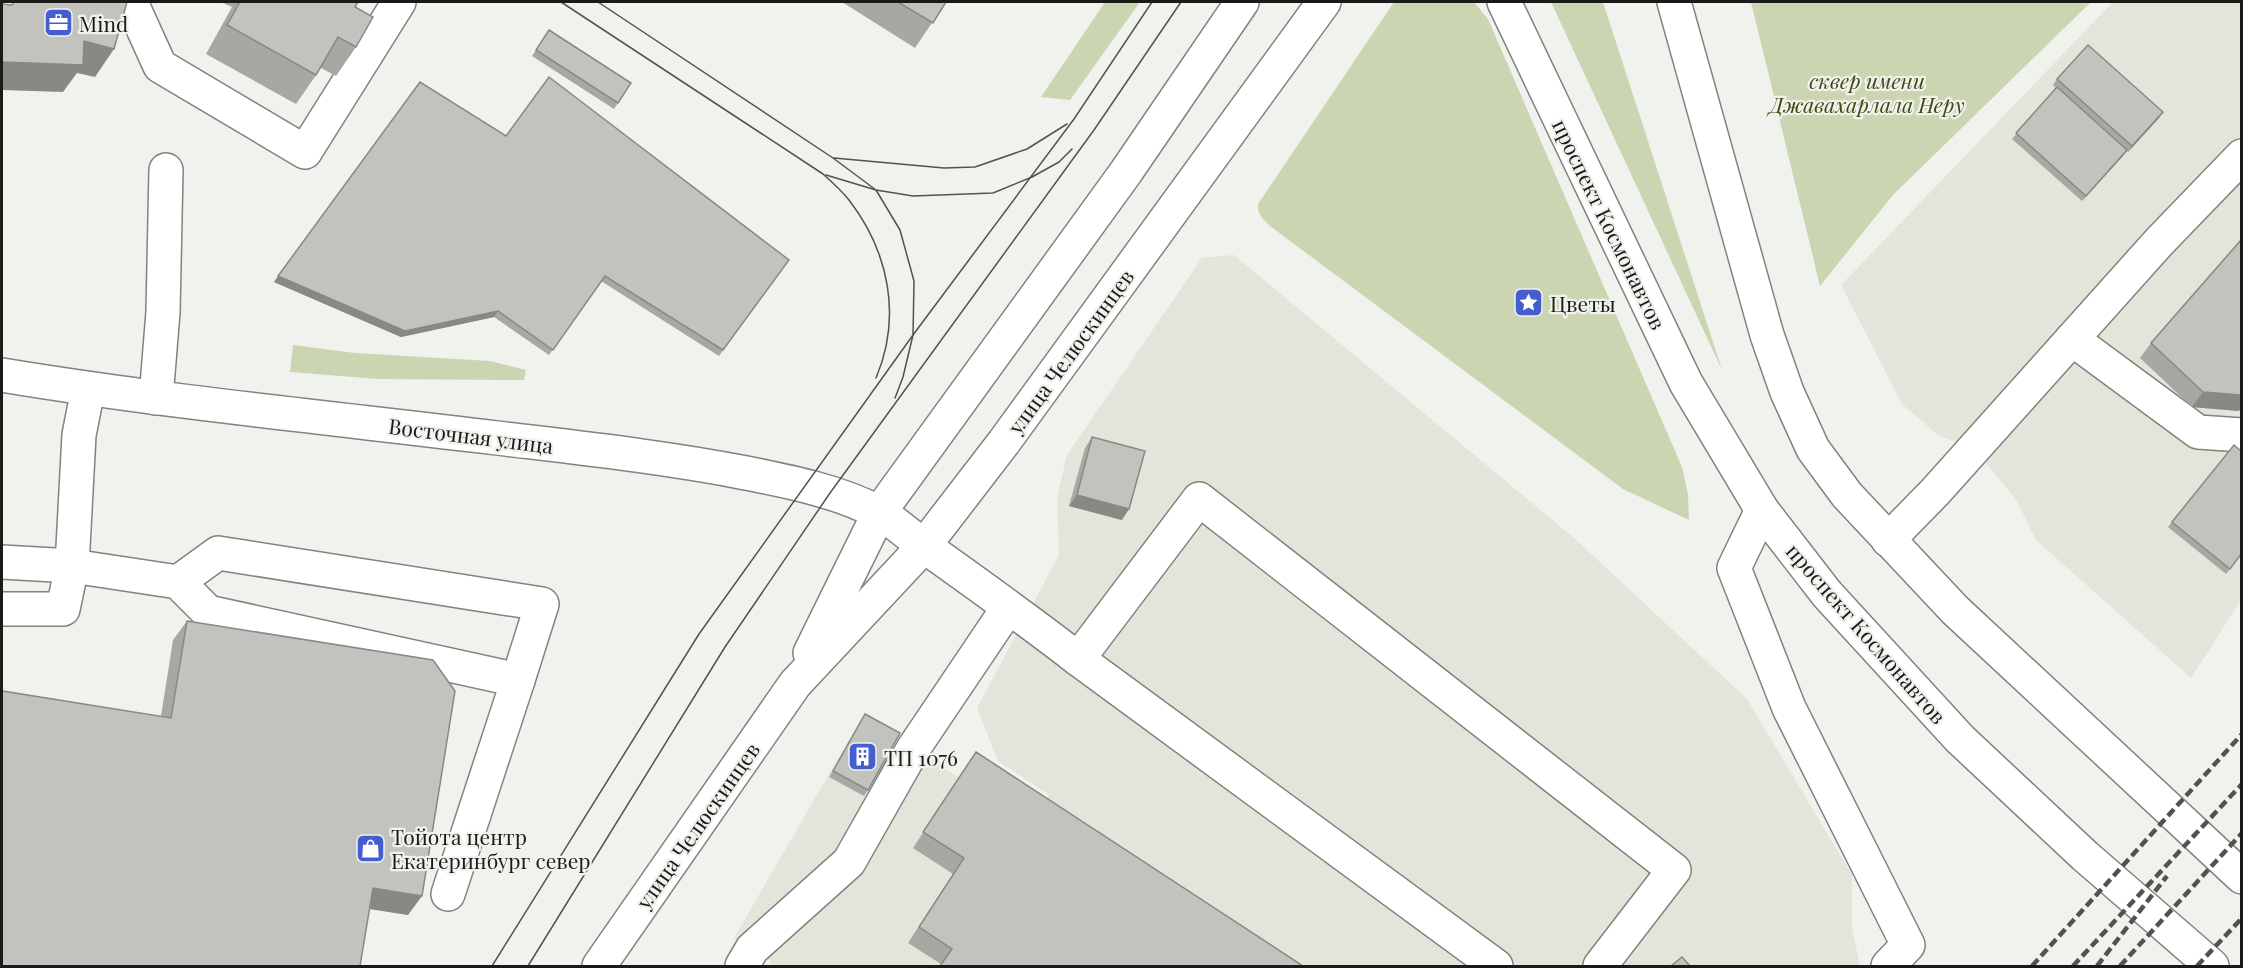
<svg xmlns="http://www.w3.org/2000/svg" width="2243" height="968" font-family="'Playfair Display',serif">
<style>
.built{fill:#e2e5d9}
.green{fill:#ccd5b2}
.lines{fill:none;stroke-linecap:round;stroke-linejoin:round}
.minor-casing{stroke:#81837e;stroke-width:36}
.major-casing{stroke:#81837e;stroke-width:36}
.minor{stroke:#fff;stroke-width:33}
.major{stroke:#fff;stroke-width:33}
.tram{stroke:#515350;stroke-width:1.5}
.rail{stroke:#515350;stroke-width:4.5;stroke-dasharray:9 4.5;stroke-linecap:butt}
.wall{fill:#a7a8a3}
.shaded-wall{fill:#888885}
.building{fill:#c2c3be;stroke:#888885;stroke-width:1.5}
.labels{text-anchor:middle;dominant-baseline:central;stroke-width:4.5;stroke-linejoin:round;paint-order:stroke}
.poi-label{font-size:21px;fill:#1a1b19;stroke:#f0f2ed;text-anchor:start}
.park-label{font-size:21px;font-style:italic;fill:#3f4a0e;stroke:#f0f2ed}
.street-label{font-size:21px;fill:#1a1b19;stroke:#f0f2ed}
</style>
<rect width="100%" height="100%" fill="#f0f2ed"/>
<g class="built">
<polygon points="2113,2 2241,2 2241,600 2191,678 2036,540 2016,499 1974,449 1938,435 1902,404 1841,285"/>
<polygon points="1234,255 1574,538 1747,699 1852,875 1852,928 1860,966 769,966 771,961 734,938 861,719 896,738 958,777 965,768 1036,814 1049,795 998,761 977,708 1059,555 1057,498 1067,455 1202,258"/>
</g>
<g class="green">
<polygon points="1105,2 1140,2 1070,100 1041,97"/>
<path d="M1394 2H1474L1488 19 1682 467 1688 495 1689 520 1623 489 1270 226C1263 219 1257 214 1258 204Z"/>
<polygon points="1551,2 1603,2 1722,370"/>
<polygon points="1751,2 2091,2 1893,195 1820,286"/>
<polygon points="293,345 355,353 490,361 526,370 524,380 378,379 290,372"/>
</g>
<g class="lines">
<defs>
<g id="minor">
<polyline points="131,2 160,66 305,152 399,2"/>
<polyline points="2072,339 2198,432 2242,435"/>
<polyline points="156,398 163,312 166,170"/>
<polyline points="1762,510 1734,568 1789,708 1908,945 1888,966"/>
<polyline points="1888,540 1935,492 2159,242 2242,156"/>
<path d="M924 546C976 583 1028 620 1078 659L1496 966"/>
<polyline points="2,562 72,566 79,435 88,389"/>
<polyline points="178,582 218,553 542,604 518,680"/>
<polyline points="2,609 63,609 72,566 178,582 208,612 518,680 448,894"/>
<polyline points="1078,659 1199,499 1674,870 1600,966"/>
<polyline points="742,966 752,949 849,862 913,749 1008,608"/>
</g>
<g id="major">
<polyline points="1504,2 1686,383 1762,510 1827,594 1960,739 2085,856 2212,966"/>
<polyline points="1674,2 1767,335 1787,392 1813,449 1847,495 1955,610 2242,877"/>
<path d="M2 375C166 402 331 418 497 438 580 448 664 457 746 473 791 482 837 491 878 512 894 521 909 535 924 546"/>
<polyline points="810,653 879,513 1126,172 1242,2"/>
<polyline points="599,966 795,684 924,546 1004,442 1324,2"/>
</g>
</defs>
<use href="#minor" class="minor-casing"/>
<use href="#major" class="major-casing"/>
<use href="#minor" class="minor"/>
<use href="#major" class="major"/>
<g class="tram">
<path d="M561 2 823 174C832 182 842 191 849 200 889 252 902 317 876 378"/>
<polyline points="598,2 833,158 876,190 900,230 914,281 913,335 903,377 895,398"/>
<polyline points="834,158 944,168 975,167 1027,149 1067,124"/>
<polyline points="826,175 876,190 913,196 993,193 1032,177 1059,162 1072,149"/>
<polyline points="492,966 699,634 913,335 1074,119 1152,2"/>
<polyline points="528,966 725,647 830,493 1094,130 1181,2"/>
</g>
<g class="rail">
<polyline points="2032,966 2242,734"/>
<polyline points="2073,966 2242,784"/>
<polyline points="2097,966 2167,876"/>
<polyline points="2120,966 2242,833"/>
<polyline points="2197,966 2242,918"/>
<polyline points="2241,966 2242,966"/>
</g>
</g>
<g class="wall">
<polygon points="221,2 358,2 355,7 356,47 336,76 321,68 296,104 206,54 232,7"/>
<polygon points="842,2 946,2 915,48"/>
<polygon points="549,30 631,83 614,109 532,56"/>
<polygon points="2057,79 2159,118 2128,152 2127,151 2082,201 2012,139 2056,88 2053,85"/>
<polygon points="789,260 719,356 601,281 549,355 494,317 401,337 274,282"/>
<polygon points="2151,343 2239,411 2192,407 2140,358"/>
<polygon points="1092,437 1122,520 1069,506 1085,448"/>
<polygon points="2241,451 2241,555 2226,574 2168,527 2172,522"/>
<polygon points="187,621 408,915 369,909 161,716 173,640"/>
<polygon points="865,714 868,790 864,796 829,777"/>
<polygon points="976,752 1303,966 940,966 941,964 908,943 953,874 913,848"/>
</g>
<g class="shaded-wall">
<polygon points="84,41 114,49 95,77 77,73 63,92 2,90 2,62"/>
<polygon points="2163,112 2159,118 2128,152 2132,146"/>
<polygon points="2127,150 2123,156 2082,201 2086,196"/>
<polygon points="278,276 498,311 494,317 401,337 274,282"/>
<polygon points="2203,392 2241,395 2241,408 2239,411 2192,407"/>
<polygon points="1077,495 1129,509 1122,520 1069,506"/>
<polygon points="373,888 422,896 408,915 359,907"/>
</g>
<g class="building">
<polygon points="14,2 127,2 114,49 84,41 83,65 2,62 2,4 12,5"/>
<polygon points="240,2 358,2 355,7 373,17 356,47 338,37 316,75 227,25"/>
<polygon points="898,2 946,2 933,23"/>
<polygon points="549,30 631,83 618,103 536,50"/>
<polygon points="2088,45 2163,112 2132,146 2057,79"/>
<polygon points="549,77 789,260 723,350 605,276 553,350 498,311 405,331 278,276 420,82 506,136"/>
<polygon points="2057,87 2127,150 2086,196 2016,133"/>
<polygon points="2241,240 2241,395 2203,392 2151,343"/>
<polygon points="1092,437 1145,451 1129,509 1077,495"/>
<polygon points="2234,445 2241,451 2241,554 2230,569 2172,522"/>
<polygon points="187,621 433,660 455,691 422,896 373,888 360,966 2,966 2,691 171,718"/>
<polygon points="865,714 900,733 868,790 833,771"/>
<polygon points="976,752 1303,966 940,966 952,949 919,927 964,858 923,832"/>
<polygon points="1682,957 1690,966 1671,966"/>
</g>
<defs>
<symbol id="office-square" viewBox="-11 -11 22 22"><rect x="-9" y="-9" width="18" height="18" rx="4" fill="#445dd1" stroke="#f0f2ed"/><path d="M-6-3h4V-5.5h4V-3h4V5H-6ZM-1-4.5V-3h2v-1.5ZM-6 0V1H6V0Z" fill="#fff"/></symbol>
<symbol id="sight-square" viewBox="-11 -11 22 22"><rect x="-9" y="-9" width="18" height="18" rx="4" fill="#445dd1" stroke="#f0f2ed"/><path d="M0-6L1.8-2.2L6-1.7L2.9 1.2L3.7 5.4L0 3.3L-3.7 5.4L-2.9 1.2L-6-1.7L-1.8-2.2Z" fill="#fff"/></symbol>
<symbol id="building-square" viewBox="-11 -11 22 22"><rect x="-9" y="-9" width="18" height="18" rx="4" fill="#445dd1" stroke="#f0f2ed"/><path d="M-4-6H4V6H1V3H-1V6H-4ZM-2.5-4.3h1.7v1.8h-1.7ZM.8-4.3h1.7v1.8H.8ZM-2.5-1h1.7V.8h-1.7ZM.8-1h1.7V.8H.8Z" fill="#fff"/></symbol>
<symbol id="shop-square" viewBox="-11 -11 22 22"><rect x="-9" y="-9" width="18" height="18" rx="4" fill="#445dd1" stroke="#f0f2ed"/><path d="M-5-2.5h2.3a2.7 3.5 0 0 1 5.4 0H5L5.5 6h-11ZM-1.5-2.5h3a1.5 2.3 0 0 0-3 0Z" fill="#fff"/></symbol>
</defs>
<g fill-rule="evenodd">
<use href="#office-square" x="42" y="6" width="33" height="33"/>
<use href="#sight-square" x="1512" y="286" width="33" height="33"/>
<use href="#building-square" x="846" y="740" width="33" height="33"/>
<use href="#shop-square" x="354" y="832" width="33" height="33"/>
</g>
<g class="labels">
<g class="poi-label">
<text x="79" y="23">Mind</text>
<text x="1550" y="303">Цветы</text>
<text x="884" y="757">ТП 1076</text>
<text x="391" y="836">Тойота центр<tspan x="391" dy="24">Екатеринбург север</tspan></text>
</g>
<g class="park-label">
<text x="1867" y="80">сквер имени<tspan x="1867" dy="24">Джавахарлала Неру</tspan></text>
</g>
<g class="street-label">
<text transform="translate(1610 224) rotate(64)">проспект Космонавтов</text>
<text transform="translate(1070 351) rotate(-54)">улица Челюскинцев</text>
<text transform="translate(471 435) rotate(7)">Восточная улица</text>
<text transform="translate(1867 633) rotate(49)">проспект Космонавтов</text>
<text transform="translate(697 825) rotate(-55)">улица Челюскинцев</text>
</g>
</g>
<rect width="2243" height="968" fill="none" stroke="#1a1b19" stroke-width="6"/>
</svg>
